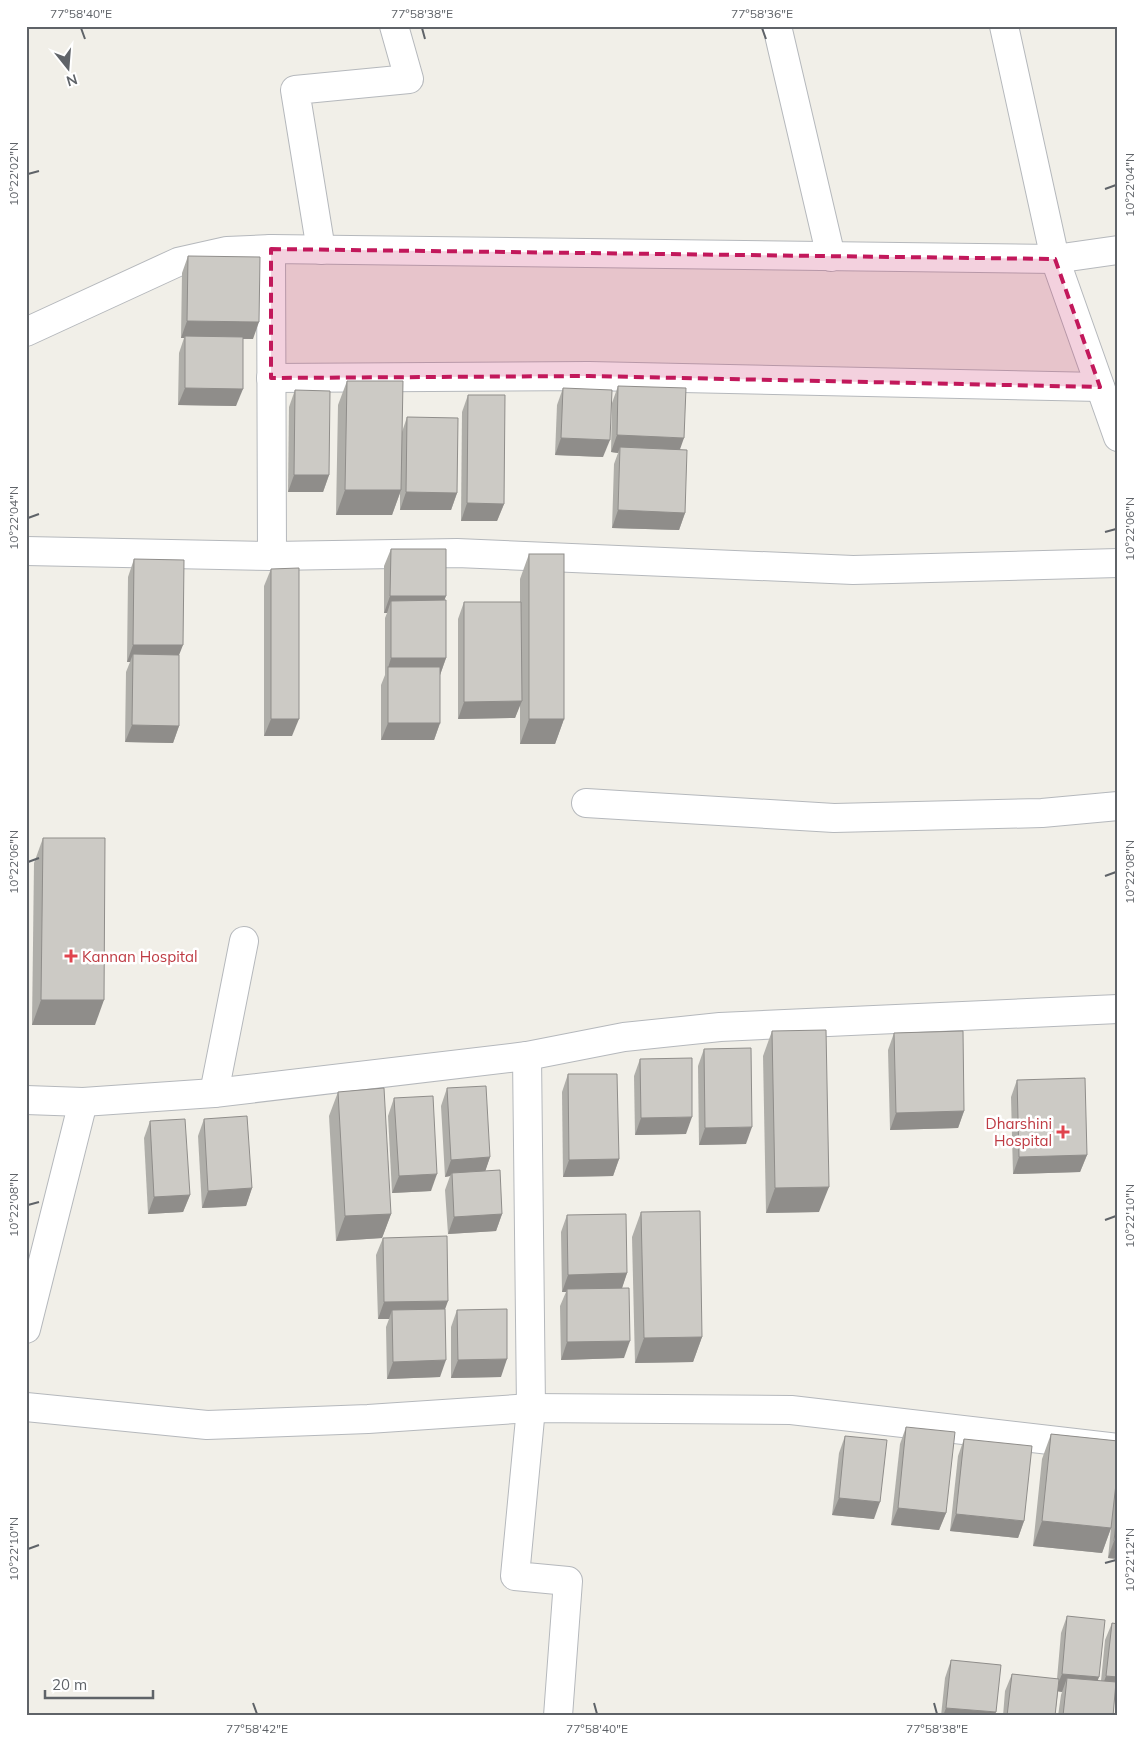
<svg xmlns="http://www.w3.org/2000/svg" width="1144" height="1742" font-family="Mulish,sans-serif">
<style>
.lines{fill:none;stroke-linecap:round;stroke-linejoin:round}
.minor-casing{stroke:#b5b8bc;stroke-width:30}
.minor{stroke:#fff;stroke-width:28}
.wall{fill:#afaea9}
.shaded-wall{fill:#8f8d8a}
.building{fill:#cccac5;stroke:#8f8d8a}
.marked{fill:#c2185b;fill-opacity:0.2;stroke:#c2185b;stroke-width:4;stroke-dasharray:10 6;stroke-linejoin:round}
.ticks{fill:none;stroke:#5f6368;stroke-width:2}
.health-dot{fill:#e0444e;stroke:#fff;stroke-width:2}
.labels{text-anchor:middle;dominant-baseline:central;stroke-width:5;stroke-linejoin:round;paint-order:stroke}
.health-label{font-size:15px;fill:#be3a42;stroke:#fff;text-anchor:start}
.neatline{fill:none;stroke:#5f6368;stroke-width:2}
.ticks-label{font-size:12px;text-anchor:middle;fill:#5f6368}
</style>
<rect width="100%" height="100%" fill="#f1efe8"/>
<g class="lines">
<defs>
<g id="minor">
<polyline points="777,26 831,257"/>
<polyline points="1004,26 1055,259 1118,437"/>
<polyline points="271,249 272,556"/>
<polyline points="321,250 295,90 409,79 394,26"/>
<polyline points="26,332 178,262 227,251 271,249 1055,259 1118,250"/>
<polyline points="271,378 589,376 1100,387"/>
<polyline points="26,551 272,556 457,553 853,570 1118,563"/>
<polyline points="586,803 834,818 1042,813 1118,806"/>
<polyline points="527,1056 531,1408 515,1576 568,1581 558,1716"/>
<polyline points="214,1093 244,941"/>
<polyline points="26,1100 83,1102 214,1093 527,1056 624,1037 720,1027 1118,1009"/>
<polyline points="26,1329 83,1102"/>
<polyline points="26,1407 207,1425 368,1419 531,1408 791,1410 1118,1448"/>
</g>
</defs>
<use href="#minor" class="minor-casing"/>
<use href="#minor" class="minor"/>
</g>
<g class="wall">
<polygon points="188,256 253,339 243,339 236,406 178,405 179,353 184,338 181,338 182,273"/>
<polygon points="347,381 402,432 407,417 457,493 451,510 400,510 400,493 392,515 336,515 338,405"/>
<polygon points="618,386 680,449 685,513 679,530 612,528 614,464 618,453 611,452 612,403"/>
<polygon points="563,388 603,457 555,455 557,405"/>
<polygon points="295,390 329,475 323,492 288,492 289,407"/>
<polygon points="468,395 504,504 497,521 461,521 462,412"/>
<polygon points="391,549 444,600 446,658 440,675 440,723 434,740 381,740 381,685 385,675 385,618 387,613 384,613 384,566"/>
<polygon points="529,554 564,719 555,744 520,744 520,704 515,718 458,719 458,619 464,602 520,602 520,579"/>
<polygon points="134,559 179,655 179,726 173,743 125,742 126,672 130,662 127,662 128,577"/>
<polygon points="271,569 292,736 264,736 264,586"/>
<polygon points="43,838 95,1025 32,1025 34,863"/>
<polygon points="772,1031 819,1212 766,1213 763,1056"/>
<polygon points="894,1033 964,1111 958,1128 890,1130 888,1050"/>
<polygon points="704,1049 746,1144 699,1145 698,1066"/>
<polygon points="640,1059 686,1134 635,1135 634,1076"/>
<polygon points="568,1074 619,1159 613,1176 563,1177 562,1092"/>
<polygon points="1017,1080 1087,1155 1080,1172 1013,1174 1011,1097"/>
<polygon points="447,1088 490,1157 485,1171 502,1214 496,1231 448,1234 445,1190 450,1176 445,1177 441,1106"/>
<polygon points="338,1092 391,1214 382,1238 336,1241 329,1116"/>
<polygon points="394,1098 431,1191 392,1193 388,1116"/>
<polygon points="204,1119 252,1188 246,1206 202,1208 198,1136"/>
<polygon points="150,1121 190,1195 183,1212 148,1214 144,1138"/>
<polygon points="641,1212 702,1337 693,1362 635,1363 632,1237"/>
<polygon points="567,1215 627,1273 622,1288 624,1358 561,1360 560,1306 566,1292 562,1292 561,1232"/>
<polygon points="383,1238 445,1309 440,1377 387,1379 386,1327 389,1319 378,1319 376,1255"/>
<polygon points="457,1310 501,1377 451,1378 451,1327"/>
<polygon points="906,1427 946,1513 939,1530 891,1525 900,1444"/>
<polygon points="1051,1434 1118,1441 1118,1559 1108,1558 1111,1528 1102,1553 1033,1546 1042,1459"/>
<polygon points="845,1436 874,1519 832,1515 839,1453"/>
<polygon points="964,1439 1024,1521 1018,1538 950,1531 958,1456"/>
<polygon points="1067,1616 1098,1681 1101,1681 1105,1640 1112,1623 1118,1694 1115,1694 1113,1716 1058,1716 1061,1695 1062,1692 1058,1691 1055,1716 1003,1716 1005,1691 1012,1674 1057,1679 1061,1633"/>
<polygon points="951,1660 994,1716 941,1716 945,1678"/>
</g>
<g class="shaded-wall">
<polygon points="187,321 259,322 253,339 185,338 185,336 184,338 181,338"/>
<polygon points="185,388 243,389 236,406 178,405"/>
<polygon points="617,435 684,438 678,455 620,447 618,453 611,452"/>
<polygon points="561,438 610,440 603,457 555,455"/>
<polygon points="294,475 329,475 323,492 288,492"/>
<polygon points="345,490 401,490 392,515 336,515"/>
<polygon points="406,492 457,493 451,510 400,510"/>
<polygon points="467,503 504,504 497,521 461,521"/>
<polygon points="618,510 685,513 679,530 612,528"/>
<polygon points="390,596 446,596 440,613 391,601 387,613 384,613"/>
<polygon points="133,645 183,645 176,663 133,654 130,662 127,662"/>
<polygon points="391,658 446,658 440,675 388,668"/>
<polygon points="522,701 515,718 458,719 464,702"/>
<polygon points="271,719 299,719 292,736 264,736"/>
<polygon points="529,719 564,719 555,744 520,744"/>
<polygon points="388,723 440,723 434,740 381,740"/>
<polygon points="132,725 179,726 173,743 125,742"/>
<polygon points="41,1000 104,1000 95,1025 32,1025"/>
<polygon points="964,1111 958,1128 890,1130 896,1113"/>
<polygon points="692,1117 686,1134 635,1135 641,1118"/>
<polygon points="752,1127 746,1144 699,1145 705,1128"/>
<polygon points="1087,1155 1080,1172 1013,1174 1019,1157"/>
<polygon points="490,1157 484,1175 452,1173 450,1176 445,1177 451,1160"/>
<polygon points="619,1159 613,1176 563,1177 569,1160"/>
<polygon points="437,1174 431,1191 392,1193 399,1176"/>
<polygon points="829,1187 819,1212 766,1213 775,1188"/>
<polygon points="252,1188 246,1206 202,1208 208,1191"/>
<polygon points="190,1195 183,1212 148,1214 154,1197"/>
<polygon points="391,1214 382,1238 336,1241 345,1216"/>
<polygon points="502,1214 496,1231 448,1234 454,1217"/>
<polygon points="627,1273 621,1291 567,1289 566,1292 562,1292 568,1275"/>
<polygon points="448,1301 442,1318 392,1310 389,1319 378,1319 384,1302"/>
<polygon points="702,1337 693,1362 635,1363 644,1338"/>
<polygon points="630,1341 624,1358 561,1360 567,1342"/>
<polygon points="507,1359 501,1377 451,1378 458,1360"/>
<polygon points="446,1360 440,1377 387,1379 393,1362"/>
<polygon points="839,1498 880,1502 874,1519 832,1515"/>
<polygon points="898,1508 946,1513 939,1530 891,1525"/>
<polygon points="956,1514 1024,1521 1018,1538 950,1531"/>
<polygon points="1042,1521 1111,1528 1102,1553 1033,1546"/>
<polygon points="1114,1541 1118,1541 1118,1559 1108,1558"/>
<polygon points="1062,1674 1099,1677 1093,1694 1067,1678 1062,1692 1055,1691"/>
<polygon points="1106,1676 1118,1677 1118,1694 1100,1693"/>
<polygon points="946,1708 996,1712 994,1716 943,1716"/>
</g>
<g class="building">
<polygon points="188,256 260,257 259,322 187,321"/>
<polygon points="185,336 243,337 243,389 185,388"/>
<polygon points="347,381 403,381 401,490 345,490"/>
<polygon points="618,386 686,388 684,438 617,435"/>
<polygon points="563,388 612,390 610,440 561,438"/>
<polygon points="295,390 330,391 329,475 294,475"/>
<polygon points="468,395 505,395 504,504 467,503"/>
<polygon points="407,417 458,418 457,493 406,492"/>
<polygon points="620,447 687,450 685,513 618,510"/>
<polygon points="391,549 446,549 446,596 390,596"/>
<rect x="529" y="554" width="35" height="165"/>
<polygon points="134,559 184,560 183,645 133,645"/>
<polygon points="299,568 299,719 271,719 271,569"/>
<polygon points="446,600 446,658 391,658 391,601"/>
<polygon points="464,602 521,602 522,701 464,702"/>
<polygon points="133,654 179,655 179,726 132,725"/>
<rect x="388" y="667" width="52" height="56"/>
<polygon points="43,838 105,838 104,1000 41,1000"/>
<polygon points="826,1030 829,1187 775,1188 772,1031"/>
<polygon points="963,1031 964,1111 896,1113 894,1033"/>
<polygon points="751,1048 752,1127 705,1128 704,1049"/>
<polygon points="692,1058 692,1117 641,1118 640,1059"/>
<polygon points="568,1074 617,1074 619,1159 569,1160"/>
<polygon points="1085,1078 1087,1155 1019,1157 1017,1080"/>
<polygon points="486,1086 490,1157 451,1160 447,1088"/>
<polygon points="384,1088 391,1214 345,1216 338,1092"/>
<polygon points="433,1096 437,1174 399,1176 394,1098"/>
<polygon points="247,1116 252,1188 208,1191 204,1119"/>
<polygon points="185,1119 190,1195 154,1197 150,1121"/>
<polygon points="500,1170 502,1214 454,1217 452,1173"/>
<polygon points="700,1211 702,1337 644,1338 641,1212"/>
<polygon points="626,1214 627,1273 568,1275 567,1215"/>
<polygon points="447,1236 448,1301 384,1302 383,1238"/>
<polygon points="629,1288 630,1341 567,1342 567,1289"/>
<polygon points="445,1309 446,1360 393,1362 392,1310"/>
<polygon points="507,1309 507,1359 458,1360 457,1310"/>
<polygon points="906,1427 955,1432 946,1513 898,1508"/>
<polygon points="1051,1434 1118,1441 1118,1466 1111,1528 1042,1521"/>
<polygon points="845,1436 887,1440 880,1502 839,1498"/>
<polygon points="964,1439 1032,1446 1024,1521 956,1514"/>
<polygon points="1118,1505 1118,1541 1114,1541"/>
<polygon points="1067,1616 1105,1620 1099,1677 1062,1674"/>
<polygon points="1112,1623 1118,1624 1118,1677 1106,1676"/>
<polygon points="951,1660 1001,1665 996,1712 946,1708"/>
<polygon points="1012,1674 1059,1679 1055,1716 1007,1716"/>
<polygon points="1067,1678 1116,1682 1113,1716 1063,1716"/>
</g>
<path class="marked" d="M271 249 1055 259 1100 387 589 376 271 378Z"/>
<path class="ticks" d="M81 28 85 39M422 28 425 39M762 28 766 39M28 174 39 171M1105 189 1116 185M28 518 39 514M1105 532 1116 529M28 862 39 858M1105 876 1116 872M28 1205 39 1202M1105 1220 1116 1216M28 1549 39 1545M1105 1563 1116 1560M253 1703 257 1714M594 1703 597 1714M934 1703 937 1714"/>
<g class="health-dot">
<path d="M68.5 948.5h5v5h5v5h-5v5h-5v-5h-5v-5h5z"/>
<path d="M1060.5 1124.5h5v5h5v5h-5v5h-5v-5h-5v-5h5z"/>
</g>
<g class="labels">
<g class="health-label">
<text x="82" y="956">Kannan Hospital</text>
<text x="1052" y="1123" text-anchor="end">Dharshini<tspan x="1052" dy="17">Hospital</tspan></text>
</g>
</g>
<rect width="1144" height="1742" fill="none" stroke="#ffffff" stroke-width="55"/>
<g transform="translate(68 68) rotate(163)" stroke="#ffffff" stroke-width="4" paint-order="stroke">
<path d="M0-4L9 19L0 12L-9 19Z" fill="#5f6368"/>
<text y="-8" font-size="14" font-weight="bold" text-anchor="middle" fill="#5f6368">N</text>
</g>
<path d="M45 1690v8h108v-8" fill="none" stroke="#5f6368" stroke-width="2.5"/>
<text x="52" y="1690" font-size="15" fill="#5f6368" stroke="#ffffff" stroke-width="4" paint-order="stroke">20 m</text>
<rect x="28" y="28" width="1088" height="1686" class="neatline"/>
<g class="ticks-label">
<text x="81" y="18">77°58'40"E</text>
<text x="422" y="18">77°58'38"E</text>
<text x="762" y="18">77°58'36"E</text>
<text transform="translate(14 174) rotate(-90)" y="4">10°22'02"N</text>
<text transform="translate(1130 185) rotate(-90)" y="4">10°22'04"N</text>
<text transform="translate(14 518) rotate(-90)" y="4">10°22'04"N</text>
<text transform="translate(1130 529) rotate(-90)" y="4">10°22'06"N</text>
<text transform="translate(14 862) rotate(-90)" y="4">10°22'06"N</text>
<text transform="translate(1130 872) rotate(-90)" y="4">10°22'08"N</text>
<text transform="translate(14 1205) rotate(-90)" y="4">10°22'08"N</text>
<text transform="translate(1130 1216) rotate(-90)" y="4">10°22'10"N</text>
<text transform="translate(14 1549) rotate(-90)" y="4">10°22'10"N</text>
<text transform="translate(1130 1560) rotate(-90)" y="4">10°22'12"N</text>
<text x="257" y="1733">77°58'42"E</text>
<text x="597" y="1733">77°58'40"E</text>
<text x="937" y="1733">77°58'38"E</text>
</g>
</svg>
